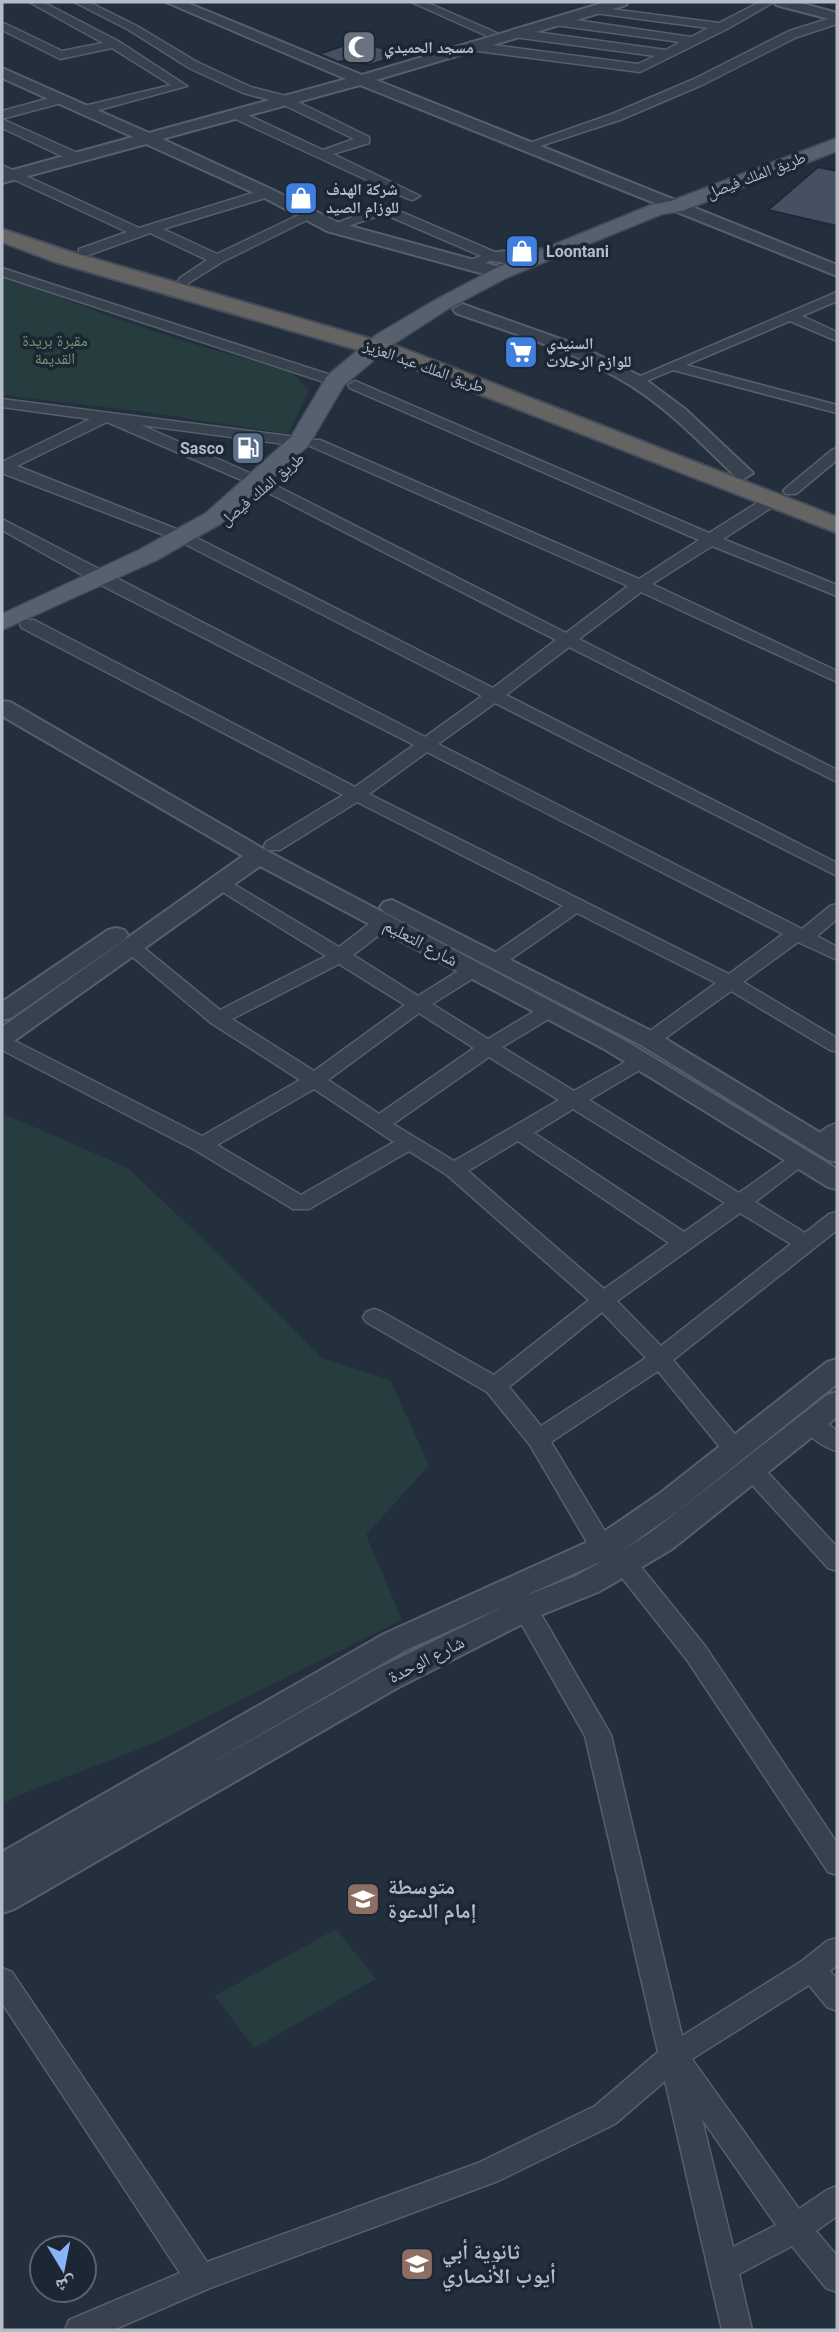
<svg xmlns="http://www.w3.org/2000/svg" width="839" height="2332" viewBox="0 0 839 2332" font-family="Roboto,'Noto Naskh Arabic',sans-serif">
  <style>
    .green { fill: #263c3f }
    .building { fill: #455162; stroke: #1f2835; stroke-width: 2 }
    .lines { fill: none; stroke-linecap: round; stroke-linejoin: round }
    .minor-casing { stroke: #565f6c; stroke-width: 3 }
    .tertiary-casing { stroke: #565f6c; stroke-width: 4 }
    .primary-casing { stroke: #414a57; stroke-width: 3 }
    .trunk-casing { stroke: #434c59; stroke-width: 4 }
    .minor { fill: #38414e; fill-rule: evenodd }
    .tertiary { fill: #38414e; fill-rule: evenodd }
    .primary { fill: #56606e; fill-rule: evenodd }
    .trunk { fill: #656462; fill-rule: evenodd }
    .labels { text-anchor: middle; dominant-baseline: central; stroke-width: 7; stroke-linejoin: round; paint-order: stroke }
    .far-poi-label { font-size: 16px; font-weight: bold; fill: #b4bcc9; stroke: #1d2633; text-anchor: start }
    .far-street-label { font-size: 16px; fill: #b4bcc9; stroke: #1d2633 }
    .far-park-label { font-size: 16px; fill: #6b9a76; stroke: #1d2633 }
    .street-label { font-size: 18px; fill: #b4bcc9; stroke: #1d2633 }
    .near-poi-label { font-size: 21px; font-weight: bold; fill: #b4bcc9; stroke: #1d2633; text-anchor: start }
  </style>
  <rect width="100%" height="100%" fill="#242f3e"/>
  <g class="green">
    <path d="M2 275 114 318 203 347 290 371 309 390 288 434 146 412 2 395Z"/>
    <path d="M2 1113 128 1168 231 1266 322 1358 390 1380 429 1465 366 1535 402 1620 157 1742 22 1794 2 1805Z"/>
    <path d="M336 1929 376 1979 254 2048 215 1996Z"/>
  </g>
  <g class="building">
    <path d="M360 40 399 55 370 65 347 60 338 62 319 54Z"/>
    <path d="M818 167 837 171V226L768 210Z"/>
  </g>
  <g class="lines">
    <g class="minor-casing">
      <g id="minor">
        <path d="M29 2H43L118 41 187 86 84 114 80 113V107L171 85 112 48 60 59 2 30V23L6 24 62 51 103 43Z"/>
        <path d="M74 2H89L137 26 197 62 251 87 286 96 369 137V143L333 154 420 196 413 200 408 199 231 117V111H239L323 150 354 139 278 102 243 93 189 68 129 30Z"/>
        <path d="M411 2H426L497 33 487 36Z"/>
        <path d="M760 2H774L727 29 640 72 470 50 464 46 470 42 638 64 655 56 514 37 508 33 514 29 666 50 680 42 555 25 549 21 555 17 691 37 708 28 595 13 589 10 595 7 719 23Z"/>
        <path d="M837 16V24L797 37 702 85 620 120 531 149H523L521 146 612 114 694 79 789 31Z"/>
        <path d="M61 95 65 96V102L2 119V111Z"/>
        <path d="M2 119 82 155 83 158 82 161H72L2 128Z"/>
        <path d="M2 165 139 228 262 190H272V196L163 229 217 254 305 212H315L317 215 222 262 185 285 178 281 180 278 207 260 150 233 89 255H79V249L127 232 2 174Z"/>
        <path d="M385 205 497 253 499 256 476 268H466V262L481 256 384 214 333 231 326 227Z"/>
        <path d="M2 268 340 378 342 381 340 384H330L2 276Z"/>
        <path d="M837 292V301L802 316 837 332V341L790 321 686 365 837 405V413L673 370 636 385 629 381Z"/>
        <path d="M355 381 709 533 768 496H780L782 499 780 502 723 539 837 585V596L712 546 652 584 837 671V682L641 592 579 639 837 770V782L569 647 506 695 837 863V876L495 703 438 744 802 929 830 906 837 904V919L817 936 837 947V960L798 942 743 982 837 1038V1052L830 1050 731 991 657 1044H643L640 1040 643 1036 716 983 577 913 504 964H490L487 960 490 956 563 906 357 802 280 850H266L264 846 266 842 343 795 22 628 20 624 22 620H34L355 787 414 745 93 581 2 530V519L425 737 482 696 177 540 2 473V462L90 419 2 407V399L305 438 308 441 300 446 141 425 261 478 566 633 628 586 310 446 307 443 310 440H320L639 579 699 540 350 388 348 385ZM107 422 251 484 556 640 493 688 189 534 17 466ZM427 752 783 934 729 974 369 794Z"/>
        <path d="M837 448V460L796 494H786L783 491 786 488 832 450Z"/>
        <path d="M220 876 339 947 377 918H391L394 922 391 926 353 955 418 996 466 966H480L483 970 480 974 432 1004 488 1039 543 1006H557L560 1010 557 1014 502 1047 574 1091 634 1057H648L651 1061 648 1065 589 1100 739 1193 794 1154H808L811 1159 755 1202 805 1233 829 1214 837 1212V1230L673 1360 743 1444 747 1450 743 1456 735 1458 727 1456 658 1371 551 1442 615 1548 612 1554 603 1557 594 1554 530 1445 487 1392 366 1322 363 1317 366 1312 374 1309 382 1312 494 1375 589 1300 447 1175 409 1151 309 1209H293L195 1150 2 1050V1036L9 1038 202 1136 300 1080 211 1023 121 947 131 941 138 943 220 1010 326 956 213 886 211 882ZM339 964 405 1005 314 1071 232 1019ZM419 1013 474 1048 379 1114 328 1080ZM489 1057 559 1100 454 1161 393 1124ZM314 1089 394 1142 301 1195 217 1145ZM573 1109 725 1203 684 1232 534 1133ZM518 1141 669 1243 604 1289 468 1171ZM740 1213 791 1244 661 1346 617 1301ZM602 1312 646 1358 541 1426 509 1387Z"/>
        <path d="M837 1123V1140L827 1149H813L810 1144C816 1135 826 1126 837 1123Z"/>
        <path d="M811 1415 819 1417 837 1431V1451C824 1448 806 1435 799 1423L803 1417Z"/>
        <path d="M752 1462 760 1464 837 1547V1571L828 1568 744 1476 740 1470 744 1464Z"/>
        <path d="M624 1554 633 1557 705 1646 837 1843V1875L828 1872 687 1660 615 1569 612 1563 615 1557Z"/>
        <path d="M525 1600 534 1602 611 1735 682 2036 802 1961 827 1941 837 1938V1965L830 1971 837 1979V2011L827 2007 809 1985 692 2059 799 2209 827 2190 837 2186V2216L816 2231 837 2256V2292L826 2288 792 2246 739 2274 752 2330H722L665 2081 615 2124 498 2181 210 2288 113 2330H65L69 2320 180 2273 2 2003V1968L12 1972 207 2262 478 2163 595 2106 658 2052 585 1736 513 1609 516 1602ZM702 2119 776 2225 733 2247Z"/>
      </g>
    </g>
    <g class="tertiary-casing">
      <g id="tertiary">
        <path d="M166 2H185L362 75 606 2H628L626 5 376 80 837 265V276L360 85 162 139 273 190 339 223 507 269 510 273 507 277H495L327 231 261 196 146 144 2 183V173L133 137 2 78V68L149 133 346 79Z"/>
        <path d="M774 2H797L837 13V21L776 5Z"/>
        <path d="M551 249 557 250 559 254 557 258 505 263 486 260 483 256C490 250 538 250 551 249Z"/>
        <path d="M462 304 580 346 642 377 685 409 753 473 743 479 736 477C703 445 670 410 630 385 577 352 515 334 456 313L453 309Z"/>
        <path d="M2 701 10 702 267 851 624 1040 837 1169V1189L828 1187 606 1050 260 866 11 1043 2 1046V1027L243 856 2 716Z"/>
        <path d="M392 900 659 1035 837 1143V1162L828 1160 641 1045 384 912 380 907 384 902Z"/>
        <path d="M116 928 124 930 128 935 124 940 11 1018 2 1020V1002L108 930Z"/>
        <path d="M837 1359V1384L679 1510 623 1550 650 1533 827 1395 837 1392V1417L672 1549 635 1571 598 1592 536 1617 397 1688 14 1909 2 1913V1883L5 1881 2 1882V1852L384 1634 592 1540 659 1494 827 1362ZM604 1560 576 1576 520 1598ZM507 1605 375 1670 190 1775 406 1650Z"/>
      </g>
    </g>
    <g class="primary-casing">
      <path id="primary" d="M837 138V151L682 211 662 214 508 277 451 307 392 345 344 385 308 446 222 523 157 560 2 630V614L139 550 206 513 291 437 327 376 376 335 437 299 494 269 651 205 671 201Z"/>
    </g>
    <g class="trunk-casing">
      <path id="trunk" d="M2 229 71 252 402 348 837 517V533L386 358 55 262 2 242Z"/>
    </g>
    <use href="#minor" class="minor"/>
    <use href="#tertiary" class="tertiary"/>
    <use href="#primary" class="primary"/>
    <use href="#trunk" class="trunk"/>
  </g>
  <defs>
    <g id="mosque-square" transform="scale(1.75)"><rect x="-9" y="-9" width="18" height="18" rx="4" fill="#6b7280" stroke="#1d2633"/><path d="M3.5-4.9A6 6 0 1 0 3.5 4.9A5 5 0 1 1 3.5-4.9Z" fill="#fff"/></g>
    <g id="shop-square" transform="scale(1.75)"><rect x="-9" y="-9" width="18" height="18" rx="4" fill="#3f7fe0" stroke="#1d2633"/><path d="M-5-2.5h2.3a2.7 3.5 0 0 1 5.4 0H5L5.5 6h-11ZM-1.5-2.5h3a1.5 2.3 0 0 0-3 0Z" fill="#fff"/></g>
    <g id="supermarket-square" transform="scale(1.75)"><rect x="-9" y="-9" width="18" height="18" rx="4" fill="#3f7fe0" stroke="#1d2633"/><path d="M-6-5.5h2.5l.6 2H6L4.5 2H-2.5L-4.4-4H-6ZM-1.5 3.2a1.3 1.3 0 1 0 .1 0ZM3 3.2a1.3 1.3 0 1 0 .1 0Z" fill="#fff"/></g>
    <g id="fuel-square" transform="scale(1.75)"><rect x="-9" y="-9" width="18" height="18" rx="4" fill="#5c6f8a" stroke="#1d2633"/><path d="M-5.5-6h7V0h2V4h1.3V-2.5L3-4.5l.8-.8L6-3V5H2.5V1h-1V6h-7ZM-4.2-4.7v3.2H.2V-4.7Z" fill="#fff"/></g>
    <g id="school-square" transform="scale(1.75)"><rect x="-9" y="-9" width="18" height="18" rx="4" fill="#8d6e63" stroke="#1d2633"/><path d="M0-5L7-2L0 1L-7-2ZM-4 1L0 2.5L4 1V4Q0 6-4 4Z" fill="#fff"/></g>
  </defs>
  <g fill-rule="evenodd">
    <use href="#mosque-square" x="359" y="47"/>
    <use href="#shop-square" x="301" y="198"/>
    <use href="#shop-square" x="522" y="251"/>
    <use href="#supermarket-square" x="521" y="352"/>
    <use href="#fuel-square" x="248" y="448"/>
    <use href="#school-square" x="363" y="1899"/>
    <use href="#school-square" x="417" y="2264"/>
  </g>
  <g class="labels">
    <g class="far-poi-label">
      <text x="384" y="47">مسجد الحميدي</text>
      <text x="326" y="189">شركة الهدف<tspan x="326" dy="18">للوزام الصيد</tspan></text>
      <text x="546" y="251">Loontani</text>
      <text x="546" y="343">السنيدي<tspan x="546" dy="18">للوازم الرحلات</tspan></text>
      <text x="224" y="448" text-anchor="end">Sasco</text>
    </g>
    <g class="far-street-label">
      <text transform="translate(756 175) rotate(-21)">طريق الملك فيصل</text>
      <text transform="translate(424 366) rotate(20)">طريق الملك عبد العزيز</text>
      <text transform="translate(262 489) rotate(-40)">طريق الملك فيصل</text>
    </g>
    <g class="far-park-label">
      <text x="55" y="340">مقبرة بريدة<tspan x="55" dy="18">القديمة</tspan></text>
    </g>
    <g class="street-label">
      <text transform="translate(421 942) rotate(28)">شارع التعليم</text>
      <text transform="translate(426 1659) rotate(-27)">شارع الوحدة</text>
    </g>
    <g class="near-poi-label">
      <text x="388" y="1887">متوسطة<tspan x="388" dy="24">إمام الدعوة</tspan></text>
      <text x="442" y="2252">ثانوية أبي<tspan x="442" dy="24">أيوب الأنصاري</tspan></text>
    </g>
  </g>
  <rect width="839" height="2332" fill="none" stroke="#b4bcc9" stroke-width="7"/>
  <g transform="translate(63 2269) rotate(170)"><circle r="33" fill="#1d2633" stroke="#59626f" stroke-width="2"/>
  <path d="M0-5L12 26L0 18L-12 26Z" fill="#8ab4f8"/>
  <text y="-10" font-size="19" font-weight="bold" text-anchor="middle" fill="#b4bcc9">ش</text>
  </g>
</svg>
